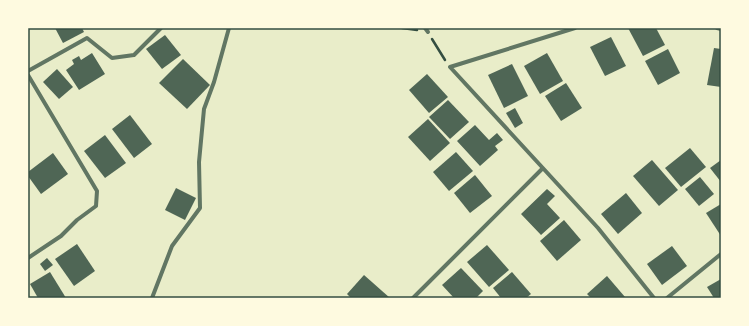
<svg xmlns="http://www.w3.org/2000/svg" width="749" height="326" viewBox="0 0 749 326" font-family="'PT Sans',sans-serif">
  <style>
    .building { fill: #4f6655 }
    .lines { fill: none; stroke-linecap: round; stroke-linejoin: round }
    .path { stroke: #344e41; stroke-width: 2.5 }
    .minor { stroke: #617663; stroke-width: 4 }
    .neatline { fill: none; stroke: #344e41; stroke-width: 1.5 }
  </style>
  <rect width="100%" height="100%" fill="#e9edc9"/>
  <g class="building">
    <path d="M55 28H82L84 32 63 43Z"/>
    <path d="M628 28H656L665 45 643 56Z"/>
    <path d="M165 35 181 55 162 69 146 49Z"/>
    <path d="M611 37 626 66 605 76 590 47Z"/>
    <path d="M714 48 721 49V87L707 85Z"/>
    <path d="M668 49 680 73 658 85 645 61Z"/>
    <path d="M92 53 105 74 79 90 66 70 74 64 72 60 79 56 81 60Z"/>
    <path d="M547 53 563 81 540 94 524 66Z"/>
    <path d="M183 59 210 85 187 109 159 83Z"/>
    <path d="M512 64 528 96 504 108 488 75Z"/>
    <path d="M57 69 73 87 59 99 43 82Z"/>
    <path d="M427 74 448 97 429 113 409 90Z"/>
    <path d="M566 83 582 108 561 121 545 96Z"/>
    <path d="M448 100 469 122 450 139 429 117Z"/>
    <path d="M515 108 523 123 515 128 506 113Z"/>
    <path d="M130 115 152 144 134 158 112 129Z"/>
    <path d="M428 119 450 143 430 161 408 137Z"/>
    <path d="M475 125 489 140 497 133 503 140 495 146 498 150 480 166 457 141Z"/>
    <path d="M105 135 126 163 105 178 84 151Z"/>
    <path d="M690 148 706 167 681 187 665 168Z"/>
    <path d="M456 152 473 171 449 191 433 172Z"/>
    <path d="M53 153 68 174 41 194 28 176V172Z"/>
    <path d="M652 160 678 190 659 206 633 176Z"/>
    <path d="M721 160V182L710 168Z"/>
    <path d="M475 175 492 196 470 213 454 193Z"/>
    <path d="M700 177 714 194 699 206 685 189Z"/>
    <path d="M176 188 196 198 185 220 165 210Z"/>
    <path d="M547 189 555 196 547 204 560 218 541 235 521 214Z"/>
    <path d="M626 193 642 213 618 234 601 214Z"/>
    <path d="M721 204V236L706 213Z"/>
    <path d="M564 220 581 240 557 261 540 241Z"/>
    <path d="M77 244 95 271 74 286 55 259Z"/>
    <path d="M487 245 509 270 489 287 467 262Z"/>
    <path d="M672 246 687 266 662 285 647 264Z"/>
    <path d="M47 258 53 265 45 271 40 264Z"/>
    <path d="M461 268 483 291 476 298H454L442 285Z"/>
    <path d="M50 272 66 298H38L30 284Z"/>
    <path d="M512 272 531 294 526 298H501L493 288Z"/>
    <path d="M364 275 390 298H351L347 294Z"/>
    <path d="M607 276 625 297 624 298H591L587 294Z"/>
    <path d="M721 279V298H714L707 287Z"/>
  </g>
  <g class="lines">
    <g class="path">
      <path d="M402 28 417 30"/>
      <path d="M432 39 445 60"/>
    </g>
    <g class="minor">
      <path d="M425 28 428 32"/>
      <path d="M575 28 450 67 598 228 654 298"/>
      <path d="M717 28 721 29"/>
      <path d="M28 71 87 38 112 58 134 55 161 28"/>
      <path d="M28 75 97 191 96 206 77 220 61 236 28 258"/>
      <path d="M152 298 172 246 200 208 199 162 204 109 214 82 229 28"/>
      <path d="M413 298 542 169"/>
      <path d="M667 298 721 254"/>
    </g>
  </g>
  <rect width="749" height="326" fill="none" stroke="#fefae0" stroke-width="58"/>
  <rect x="29" y="29" width="691" height="268" class="neatline"/>
</svg>
